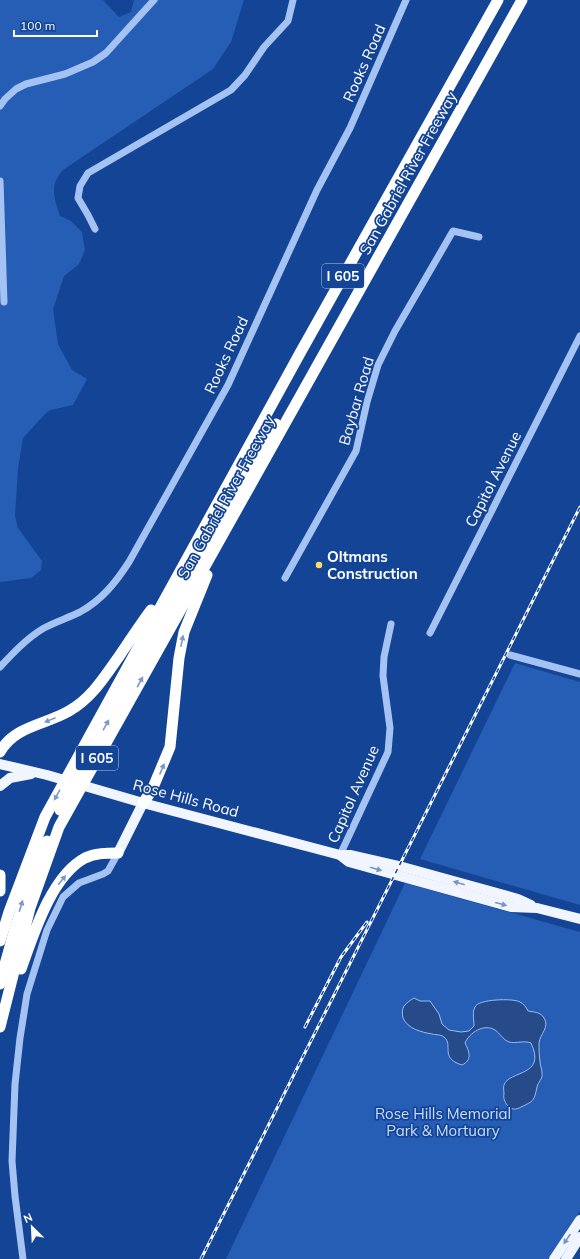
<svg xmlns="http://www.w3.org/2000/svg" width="580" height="1259" viewBox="0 0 580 1259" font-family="Mulish,sans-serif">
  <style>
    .green { fill: #265db5 }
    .water { fill: #264b88; stroke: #96bdf6 }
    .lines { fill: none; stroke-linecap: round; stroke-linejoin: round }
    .minor { stroke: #a4c3f3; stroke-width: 7 }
    .major { stroke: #f0f5ff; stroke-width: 10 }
    .highway { stroke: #fff; stroke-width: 11 }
    .rail-casing { stroke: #fff; stroke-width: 3 }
    .rail { stroke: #134496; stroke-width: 1.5; stroke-dasharray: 4.5; stroke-linecap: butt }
    .oneway { fill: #7d98c5 }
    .oneway2 { fill: #7694c5 }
    .poi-dot { fill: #ffdc66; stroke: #134496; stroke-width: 1.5 }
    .labels { text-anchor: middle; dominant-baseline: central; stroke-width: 3.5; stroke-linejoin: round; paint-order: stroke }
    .shield { fill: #134496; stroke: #b8c7e0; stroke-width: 1 }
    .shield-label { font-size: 14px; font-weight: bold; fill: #fff }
    .street-label { font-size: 15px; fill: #fff; stroke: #134496 }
    .poi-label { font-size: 15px; font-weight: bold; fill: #fff; stroke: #134496; text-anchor: start }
    .park-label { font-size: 15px; fill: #ccdffd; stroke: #134496 }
  </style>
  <rect width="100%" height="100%" fill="#134496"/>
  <g class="green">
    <path d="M0 0H103L119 17 131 12 134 0H244L231 42 213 69 63 170C49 186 54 197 60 216L71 221 82 232 85 250 79 264 64 276 53 309 58 344 72 370 87 379 73 405 51 410 46 413 23 438 18 469 15 516 18 528 42 561 41 570 31 578 0 582Z"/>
    <path d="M515 663 580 682V905L420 859Z"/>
    <path d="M405 883 580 932V1211L548 1259H226Z"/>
  </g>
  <path class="water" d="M414 998 420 1001H430L439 1014 442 1024 449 1030 461 1032 469 1031 474 1026C474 1020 472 1012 475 1007 478 999 513 998 520 1002 524 1004 526 1007 528 1011 533 1012 541 1012 544 1018 550 1027 540 1034 539 1043 539 1049 539 1056 540 1061 540 1065 542 1069 542 1073 543 1079 538 1082 537 1087 534 1101 534 1101 521 1107 516 1110 511 1110 507 1105 505 1102 503 1098 504 1094 504 1091 503 1087 504 1085 509 1070 547 1077 531 1043 524 1040 516 1044 509 1042 503 1040 500 1033 495 1030 484 1023 469 1033 465 1043 470 1053 472 1060 462 1065 439 1058 454 1045 444 1037 440 1034 435 1035 432 1034 421 1032 408 1029 403 1018 402 1014 402 1009 404 1006 407 1003 410 1000 414 998Z"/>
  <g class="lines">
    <g class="minor">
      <path d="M0 106 5 99 16 89 26 84 65 74 93 62 106 53 154 0"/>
      <path d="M0 181 4 302"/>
      <path d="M95 229 88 215 78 198 80 186 88 173 231 90 245 75 264 47 288 21 293 0"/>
      <path d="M285 578 356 451 367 402 378 365 395 331 453 231 479 237"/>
      <path d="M430 633 580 336"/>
      <path d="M510 655 580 674"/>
      <path d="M0 667C13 653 27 638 44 628 55 622 68 618 80 612 102 600 116 582 129 562L228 385 317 190 350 128 406 0"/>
      <path d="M340 855 388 752 390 728 383 676 384 657 391 624"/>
      <path d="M23 1259 15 1196 12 1161 15 1084 20 1038 27 994 47 930 63 897 79 883 103 874 108 871 118 853"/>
    </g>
    <g class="major">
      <path d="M0 764 47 775 143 803 306 846 340 855 349 862 511 907 537 908 580 919"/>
      <path d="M0 786 10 778 31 774"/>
      <path d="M118 853 143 803"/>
      <path d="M340 855H351L399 866 518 899 531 905"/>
      <path d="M554 1259 580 1220"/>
      <path d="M566 1259 580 1237"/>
    </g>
    <g class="highway">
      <path d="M0 752C14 726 45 725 69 711 92 698 105 676 120 655 130 640 140 625 151 610"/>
      <path d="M143 803 152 790 170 747 179 658 184 632 207 575"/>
      <path d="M60 810C85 760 113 713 140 664 185 584 230 503 276 424"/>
      <path d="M0 875V891"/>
      <path d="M0 941 9 912 45 817 299 355 498 0"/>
      <path d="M21 969C33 936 51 876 85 858 95 853 107 853 118 853"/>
      <path d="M0 984C12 935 27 887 47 841"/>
      <path d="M0 1027 30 908 59 827 522 0"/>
    </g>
    <g class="rail-casing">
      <g id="rail">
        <path d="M305 1027 341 957 367 922"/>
        <path d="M201 1259 580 507"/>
      </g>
    </g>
    <use href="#rail" class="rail"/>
  </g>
  <defs><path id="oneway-solid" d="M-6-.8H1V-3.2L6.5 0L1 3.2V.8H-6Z"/></defs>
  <g class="oneway">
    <use href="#oneway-solid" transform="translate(182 641) rotate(-79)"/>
    <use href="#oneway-solid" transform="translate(140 682) rotate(-61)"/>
    <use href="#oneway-solid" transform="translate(50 720) rotate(158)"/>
    <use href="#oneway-solid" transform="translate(106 725) rotate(-61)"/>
    <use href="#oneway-solid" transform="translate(162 769) rotate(-67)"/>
    <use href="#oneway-solid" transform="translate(57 795) rotate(119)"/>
    <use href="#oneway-solid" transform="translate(62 880) rotate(-51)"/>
    <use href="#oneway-solid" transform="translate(21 906) rotate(-73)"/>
  </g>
  <g class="oneway2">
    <use href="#oneway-solid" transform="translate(376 869) rotate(16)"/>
    <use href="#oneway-solid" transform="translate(459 883) rotate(-164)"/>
    <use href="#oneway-solid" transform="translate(501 904) rotate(15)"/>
    <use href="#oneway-solid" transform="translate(567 1239) rotate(124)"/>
  </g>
  <circle class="poi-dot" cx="319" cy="565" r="4"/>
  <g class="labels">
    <g class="shield">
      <rect x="322" y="264" width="42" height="24" rx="3"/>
      <rect x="76" y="746" width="42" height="24" rx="3"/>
    </g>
    <g class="shield-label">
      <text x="343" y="276">I 605</text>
      <text x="97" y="758">I 605</text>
    </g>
    <g class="street-label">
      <text transform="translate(364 63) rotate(-66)">Rooks Road</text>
      <text transform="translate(408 173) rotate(-61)">San Gabriel River Freeway</text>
      <text transform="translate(226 355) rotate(-65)">Rooks Road</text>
      <text transform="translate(356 401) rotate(-74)">Baybar Road</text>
      <text transform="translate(493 479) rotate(-63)">Capitol Avenue</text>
      <text transform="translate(226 497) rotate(-61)">San Gabriel River Freeway</text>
      <text transform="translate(353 794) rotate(-66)">Capitol Avenue</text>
      <text transform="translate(186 798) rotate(15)">Rose Hills Road</text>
    </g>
    <g class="poi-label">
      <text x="327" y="556">Oltmans<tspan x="327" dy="17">Construction</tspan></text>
    </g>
    <g class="park-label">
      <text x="443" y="1113">Rose Hills Memorial<tspan x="443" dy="17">Park &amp; Mortuary</tspan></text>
    </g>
  </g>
  <g transform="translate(32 1227) rotate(336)" stroke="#134496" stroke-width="3" paint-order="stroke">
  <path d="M0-3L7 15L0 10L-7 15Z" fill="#ffffff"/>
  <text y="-6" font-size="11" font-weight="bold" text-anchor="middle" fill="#ffffff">N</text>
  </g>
  <path d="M14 30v6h83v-6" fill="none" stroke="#ffffff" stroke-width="2"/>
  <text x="20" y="30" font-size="12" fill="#ffffff" stroke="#134496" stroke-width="3" paint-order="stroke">100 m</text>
</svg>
